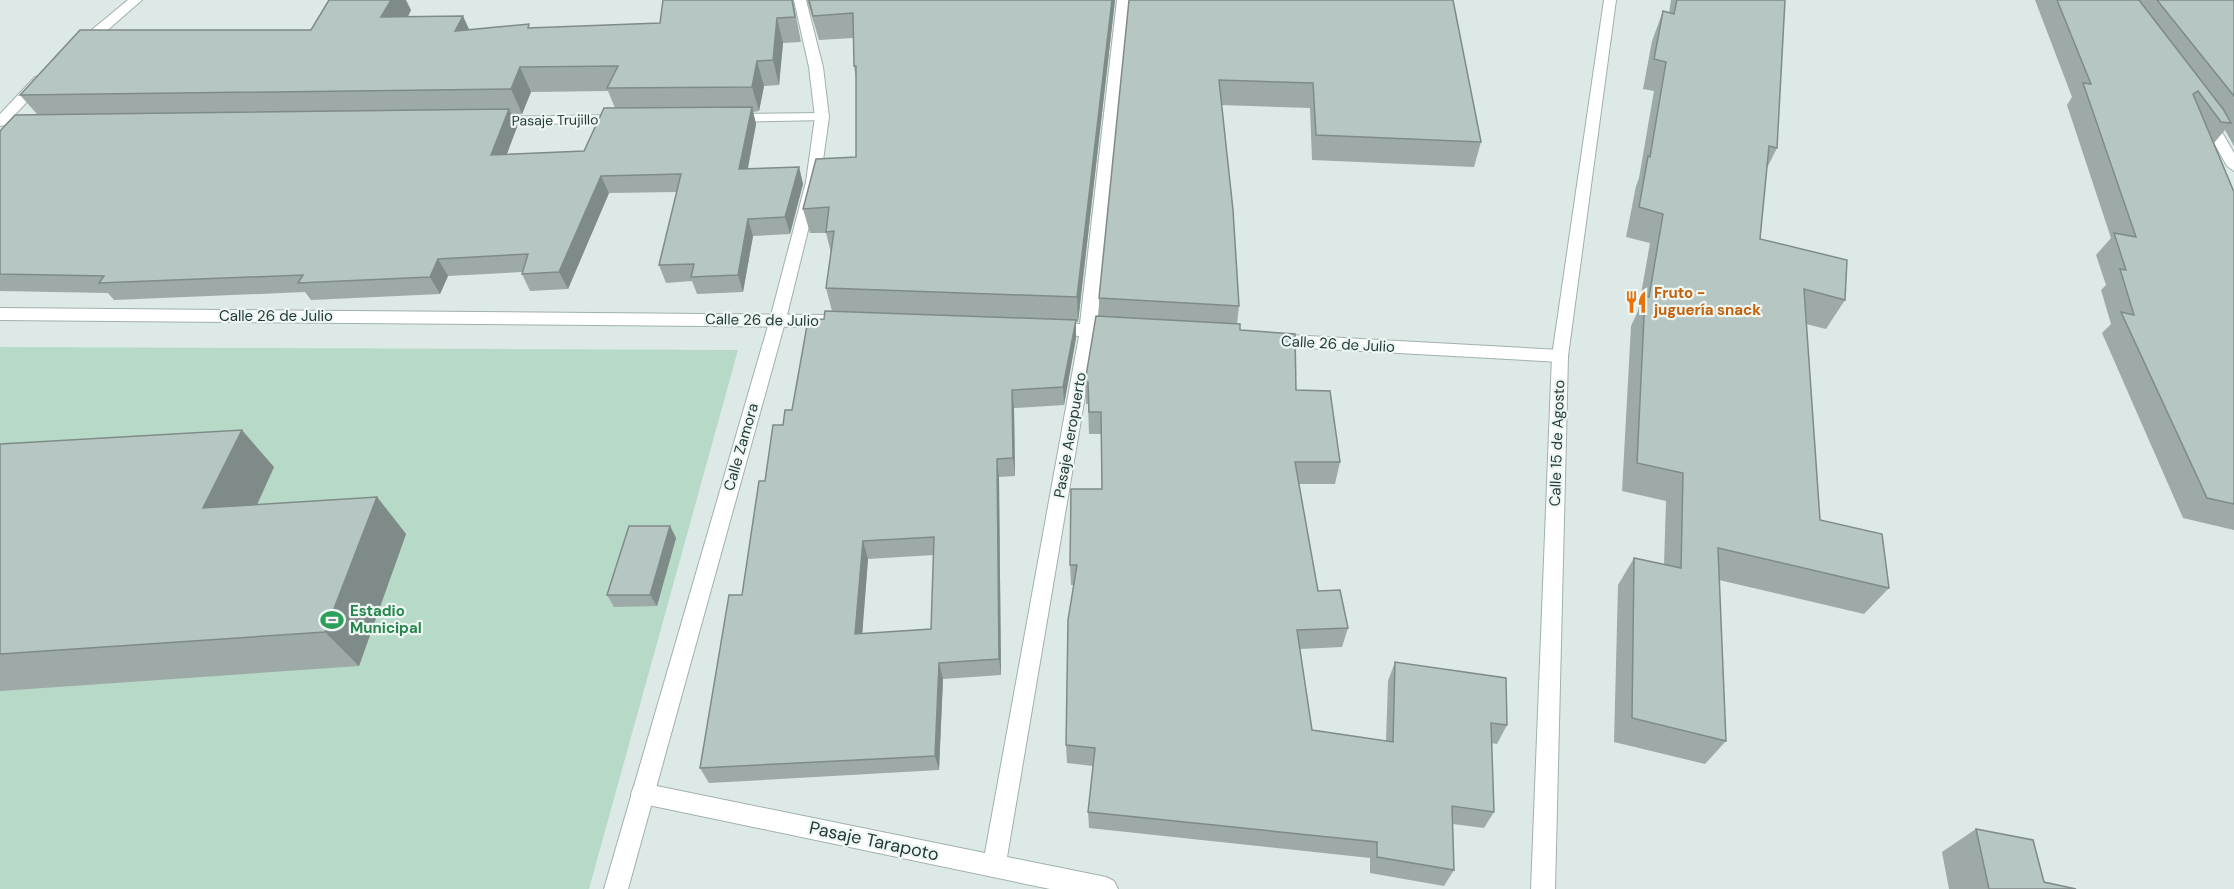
<svg xmlns="http://www.w3.org/2000/svg" width="2234" height="889" viewBox="0 0 2234 889" font-family="'DM Sans',sans-serif">
  <style>
    .green { fill: #b6dac7 }
    .lines { fill: none; stroke-linecap: round; stroke-linejoin: round }
    .minor-casing { stroke: #a0b0ae; stroke-width: 2 }
    .tertiary-casing { stroke: #a0b0ae; stroke-width: 2 }
    .minor { fill: #fff; fill-rule: evenodd }
    .tertiary { fill: #fff; fill-rule: evenodd }
    .wall { fill: #9daaa7; fill-rule: evenodd }
    .shaded-wall { fill: #7f8b88 }
    .building { fill: #b6c6c2; stroke: #7f8b88; stroke-width: 1.5; fill-rule: evenodd }
    .labels { text-anchor: middle; dominant-baseline: central; stroke-width: 4.5; stroke-linejoin: round; paint-order: stroke }
    .far-street-label { font-size: 14px; fill: #1f3836; stroke: #edf6f3 }
    .food-label { font-size: 15px; font-weight: bold; fill: #c56008; stroke: #edf6f3; text-anchor: start }
    .street-label { font-size: 15px; fill: #1f3836; stroke: #edf6f3 }
    .leisure-label { font-size: 15px; font-weight: bold; fill: #27864d; stroke: #edf6f3; text-anchor: start }
    .near-street-label { font-size: 18px; fill: #1f3836; stroke: #edf6f3 }
  </style>
  <rect width="100%" height="100%" fill="#dde9e6"/>
  <path class="green" d="M0 347 738 350 589 889H0Z"/>
  <g class="lines">
    <g class="minor-casing">
      <g id="minor">
        <path d="M128 0H142L87 48H77L75 45 77 42Z"/>
        <path d="M1117 0H1129L1097 325 1124 328 1126 332 1124 336 1095 337 1007 857 1106 877 1114 881 1118 889H1050L634 802 631 794 634 786 642 783 985 853 1079 336 1047 333 1045 329 1047 325 1080 324Z"/>
        <path d="M40 76 45 77 47 80 45 83 5 125 0 126V114L35 77Z"/>
        <path d="M822 113 827 114 829 117 827 120 731 122 724 118 731 114Z"/>
        <path d="M2207 114 2212 115 2234 153V171L2227 166 2200 118Z"/>
        <path d="M622 115 629 119 627 122 491 125 484 121 491 117Z"/>
        <path d="M0 308 830 315 836 317 838 321 836 325 830 327 0 320Z"/>
        <path d="M1271 334 1560 350 1566 352 1568 356 1566 360 1560 362 1271 346 1265 344 1263 340 1265 336Z"/>
      </g>
    </g>
    <g class="tertiary-casing">
      <g id="tertiary">
        <path d="M794 0H806L823 67 829 117 820 182 786 319 628 889H604L770 319 806 182 815 117 809 67Z"/>
        <path d="M1604 0H1616L1568 356 1555 889H1531L1552 356Z"/>
      </g>
    </g>
    <use href="#minor" class="minor"/>
    <use href="#tertiary" class="tertiary"/>
  </g>
  <g class="wall">
    <path d="M793 0 801 42 783 43 779 85 764 86 759 111 753 112 756 124 748 169 799 167 803 184 790 234 753 236 743 292 697 294 692 281 666 283 659 265 677 192 609 193 568 289 530 291 522 274V272L448 276 440 294 311 300 305 292 114 300 108 293 0 291V131L37 114 20 95 311 30 411 10 408 17 469 30 531 28 660 23ZM608 91 615 108 584 151 507 154 517 127 512 114H522L531 92Z"/>
    <path d="M807 0H1115L1078 322H1076V338L1064 405 1014 408 1015 476 999 477 1001 675 943 679 939 770 709 783 700 768 742 595 765 481 783 425 792 410 824 319 832 311 826 288 831 253 826 233H810L803 209 856 157V78L854 66 853 38 819 40ZM934 555 931 629 862 634 868 559Z"/>
    <path d="M1129 0 1481 142 1474 167 1312 160 1310 108 1221 105 1239 306 1237 324 1240 330 1296 390 1340 462 1335 484H1299L1318 591 1348 628 1342 647 1300 649 1312 730 1386 741 1388 681 1395 662 1507 725 1497 744 1491 743 1494 812 1484 828 1453 824 1454 870 1444 886 1370 873V858L1089 828 1088 812 1093 766 1067 763 1066 745 1074 585H1071L1070 565 1102 489 1101 434H1089L1088 404H1086L1085 382 1099 316V298Z"/>
    <path d="M1671 0H1785L1777 148 1767 168 1760 239 1845 300 1826 329 1806 324 1820 520 1889 588 1864 614 1719 580 1726 741 1705 764 1614 742 1618 585 1634 558 1664 565 1666 501 1622 491 1631 326 1638 311 1650 243 1626 237 1636 186 1639 178 1654 91 1643 89 1652 41 1663 11 1669 13Z"/>
    <path d="M2035 0H2234V146L2225 130 2214 143 2234 192V530L2183 518 2102 333 2111 324 2101 290 2106 285 2096 255 2111 238 2067 105 2072 97Z"/>
    <path d="M0 444 274 467 257 505 377 497 406 534 359 666 0 691Z"/>
    <path d="M670 526 676 538 657 606 614 607 607 595Z"/>
    <path d="M1976 829 2044 882 2076 889H1949L1942 852Z"/>
  </g>
  <g class="shaded-wall">
    <path d="M391 0H406L411 10 394 42 381 17Z"/>
    <path d="M1112 0H1115L1078 322 1077 297Z"/>
    <path d="M463 16 474 40 455 31Z"/>
    <path d="M777 18 783 43 779 85 773 60Z"/>
    <path d="M757 61 764 86 759 111 752 87Z"/>
    <path d="M520 67 531 92 522 114 511 89Z"/>
    <path d="M752 107 756 124 744 187 739 169Z"/>
    <path d="M509 109 517 127 500 172 491 155Z"/>
    <path d="M799 167 803 184 790 234 785 217Z"/>
    <path d="M601 176 609 193 568 289 559 272Z"/>
    <path d="M748 219 753 236 743 292 738 275Z"/>
    <path d="M438 259 448 276 440 294 430 277Z"/>
    <path d="M1076 320V338L1064 405 1063 387Z"/>
    <path d="M1012 390 1014 408 1015 476 1013 458Z"/>
    <path d="M242 430 274 467 239 544 203 508Z"/>
    <path d="M997 459 999 477 1001 675 999 659Z"/>
    <path d="M377 497 406 534 359 666 325 632Z"/>
    <path d="M670 526 676 538 657 606 650 595Z"/>
    <path d="M863 541 868 559 861 650 855 634Z"/>
    <path d="M939 663 943 679 939 770 935 756Z"/>
  </g>
  <g class="building">
    <path d="M329 0H391L381 17 463 16 455 31 529 24 528 28 660 23 663 0H792L795 17 777 18 773 60 757 61 752 87 607 88 618 66 520 67 511 89 20 95 80 30H311Z"/>
    <path d="M809 0H1112L1077 297 826 288 834 231 826 232 829 207 803 209 816 159 856 157V66H854L853 13 813 16Z"/>
    <path d="M1129 0H1453L1481 142 1316 135 1313 83 1219 80 1233 210 1239 306 1099 298Z"/>
    <path d="M1677 0H1785L1777 148 1769 146 1760 239 1847 260 1845 300 1804 289 1820 520 1882 534 1889 588 1718 548 1726 741 1632 718 1634 558 1681 568 1683 473 1637 463 1645 296 1649 297 1663 214 1639 207 1648 156 1650 157 1666 62 1654 59 1663 11 1674 14Z"/>
    <path d="M2057 0H2139L2223 109 2231 123 2221 122 2198 91 2193 94 2234 192V504L2207 498 2121 312 2134 315 2120 269 2126 270 2114 233 2136 237 2083 83 2091 84Z"/>
    <path d="M2157 0H2234V96Z"/>
    <path d="M752 107 739 169 799 167 785 217 748 219 738 275 691 277 694 264 659 265 681 174 601 176 559 272 522 274 528 254 438 259 430 277 298 283 303 275 99 283 104 276 0 274V131L15 115 509 109 491 155 584 151 604 108Z"/>
    <path d="M825 311 1076 320 1063 387 1012 390 1013 458 997 459 999 659 939 663 935 756 700 768 729 595H742L759 481H765L773 425H783L785 410H792L808 320 824 319ZM934 537 931 629 855 634 863 541Z"/>
    <path d="M1096 316 1240 324V330L1295 334 1296 390 1330 391 1340 462H1295L1318 591 1340 590 1348 628 1297 630 1312 730 1393 742 1395 662 1506 678 1507 725 1491 723 1494 812 1452 806 1454 870 1377 857V842L1088 812 1095 748 1066 745 1068 620 1077 565H1070L1071 489H1102L1101 412H1089L1088 382H1085Z"/>
    <path d="M242 430 203 508 377 497 325 632 0 654V444Z"/>
    <path d="M629 526H670L650 595H607Z"/>
    <path d="M1976 829 2033 840 2044 882 2076 889H1989Z"/>
  </g>
  <defs>
    <g id="restaurant-bare" transform="scale(1.8)"><path d="M-5-6h1v4h1v-4h1v4h1v-4h1v5L-1.5 .5V6h-2V.5L-5-1ZM5-6V6H3V1.5H1.5Q1.5-4 5-6Z" fill="#e8710a" stroke="#edf6f3" stroke-width="2.5" paint-order="stroke"/></g>
    <g id="stadium-bare" transform="scale(1.8)"><path d="M0-5a6.5 5 0 1 0 0 10a6.5 5 0 1 0 0-10ZM-3.5-1.8h7v3.6h-7Z" fill="#2e9e5b" stroke="#edf6f3" stroke-width="2.5" paint-order="stroke"/></g>
  </defs>
  <g fill-rule="evenodd">
    <use href="#restaurant-bare" x="1636" y="302"/>
    <use href="#stadium-bare" x="332" y="620"/>
  </g>
  <g class="labels">
    <g class="far-street-label">
      <text transform="translate(555 120) rotate(-1)">Pasaje Trujillo</text>
    </g>
    <g class="food-label">
      <text x="1654" y="293">Fruto -<tspan x="1654" dy="17">juguería snack</tspan></text>
    </g>
    <g class="street-label">
      <text x="276" y="316">Calle 26 de Julio</text>
      <text transform="translate(762 320) rotate(1)">Calle 26 de Julio</text>
      <text transform="translate(1338 344) rotate(3)">Calle 26 de Julio</text>
      <text transform="translate(1070 435) rotate(-80)">Pasaje Aeropuerto</text>
      <text transform="translate(1557 443) rotate(-88)">Calle 15 de Agosto</text>
      <text transform="translate(741 447) rotate(-74)">Calle Zamora</text>
    </g>
    <g class="leisure-label">
      <text x="350" y="611">Estadio<tspan x="350" dy="17">Municipal</tspan></text>
    </g>
    <g class="near-street-label">
      <text transform="translate(874 841) rotate(12)">Pasaje Tarapoto</text>
    </g>
  </g>
</svg>
